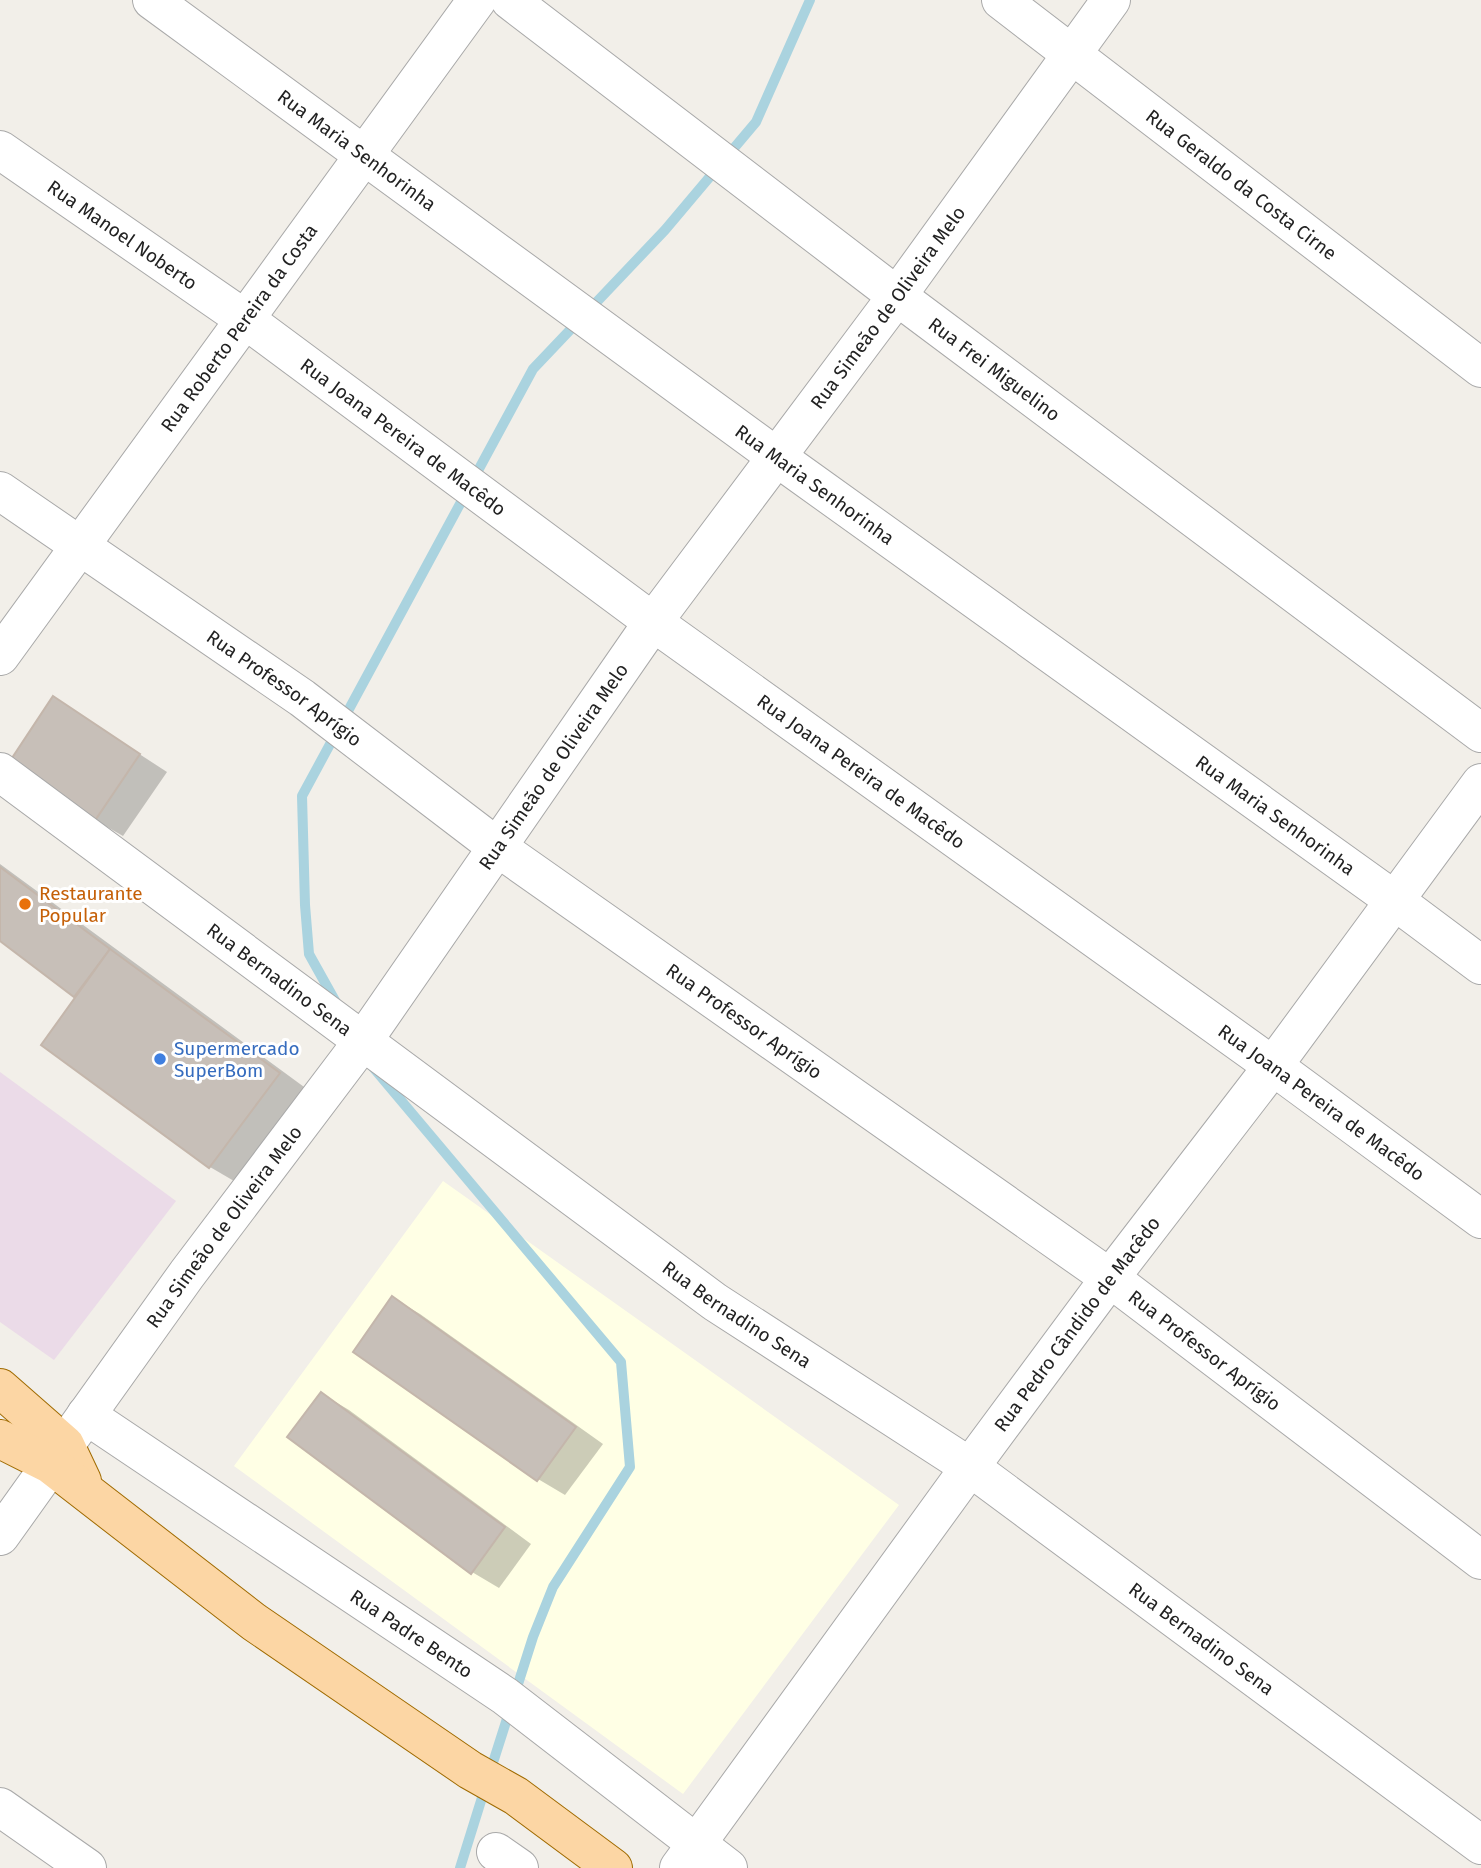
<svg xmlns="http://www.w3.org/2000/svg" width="1481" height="1868" viewBox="0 0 1481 1868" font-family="'Fira Sans',sans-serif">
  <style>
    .industrial { fill: #ebdbe8 }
    .education { fill: #ffffe5 }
    .shadow { fill: #0003 }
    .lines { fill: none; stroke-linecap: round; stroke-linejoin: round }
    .stream { stroke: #aad3df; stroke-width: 10 }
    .building { fill: #c7bfb8; stroke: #c4b6ab; stroke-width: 2 }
    .minor-casing { stroke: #a9a9a9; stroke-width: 40 }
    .major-casing { stroke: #a06b00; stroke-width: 40 }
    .minor { stroke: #fff; stroke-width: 38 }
    .major { stroke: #fcd6a4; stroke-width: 38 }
    .food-dot { fill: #e8710a; stroke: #fff; stroke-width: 2.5 }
    .shop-dot { fill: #3f7fe0; stroke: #fff; stroke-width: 2.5 }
    .labels { text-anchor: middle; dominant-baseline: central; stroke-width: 6; stroke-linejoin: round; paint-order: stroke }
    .street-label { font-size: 19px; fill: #222; stroke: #fff }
    .food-label { font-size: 19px; fill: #c56008; stroke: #fff; text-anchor: start }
    .shop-label { font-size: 19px; fill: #366cbe; stroke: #fff; text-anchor: start }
  </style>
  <rect width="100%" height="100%" fill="#f2efe9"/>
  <path class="industrial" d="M0 1072 176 1201 54 1360 0 1322Z"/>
  <path class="education" d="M443 1181 899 1505 683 1794 234 1466Z"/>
  <g class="shadow">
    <path d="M53 698 167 772 123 836 95 820Z"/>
    <path d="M0 864 315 1095 246 1188 210 1167 43 1044 78 997 0 939Z"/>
    <path d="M393 1298 420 1314 603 1444 565 1495 538 1479Z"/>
    <path d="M322 1394 349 1410 531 1544 499 1588 472 1572Z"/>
  </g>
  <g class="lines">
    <g class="stream">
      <path d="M338 1006 309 954 305 905 302 796 533 369 665 230 756 122 810 0"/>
      <path d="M372 1066 621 1362 630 1467 553 1587 533 1637 490 1772"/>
      <path d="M460 1868 485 1788"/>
    </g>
  </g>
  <g class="building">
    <path d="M53 696 140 754 94 822 8 764Z"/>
    <path d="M0 867 110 949 74 997 0 941Z"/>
    <path d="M110 949 280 1073 209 1168 41 1045Z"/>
    <path d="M392 1296 576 1427 537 1481 353 1352Z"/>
    <path d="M321 1392 505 1527 471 1574 287 1437Z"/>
  </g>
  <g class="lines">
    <g class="minor-casing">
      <g id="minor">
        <path id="s1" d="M152 0 778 458 1394 900 1481 965"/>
        <path id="s2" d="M510 0 897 296 1481 733"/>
        <path id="s3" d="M1001 0 1481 368"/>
        <path id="s4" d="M0 150 246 320 653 622 1273 1066 1481 1219"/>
        <path id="s5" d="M0 491 302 698 497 847 1110 1278 1481 1560"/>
        <path id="s6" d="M0 656 477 0"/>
        <path id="s7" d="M0 772 715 1302 970 1467 1481 1845"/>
        <path id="s8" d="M86 1415 505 1696 728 1868"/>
        <path id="s9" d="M0 1536 187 1274 363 1041 653 622 897 296 1111 0"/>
        <path d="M0 1807 87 1868"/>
        <path d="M496 1852 519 1868"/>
        <path id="s10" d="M679 1868 970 1467 1110 1278 1273 1066 1481 783"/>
      </g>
    </g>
    <g class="major-casing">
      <g id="major">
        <path d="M0 1388 65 1445 82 1481"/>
        <path d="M0 1439 50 1464 254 1622 470 1770 516 1796 613 1868"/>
      </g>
    </g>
    <use href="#minor" class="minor"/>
    <use href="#major" class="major"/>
  </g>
  <circle class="food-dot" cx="25" cy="904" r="7"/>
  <circle class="shop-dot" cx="160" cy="1059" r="7"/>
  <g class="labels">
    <g class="street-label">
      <text stroke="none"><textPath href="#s1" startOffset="254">Rua Maria Senhorinha</textPath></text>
      <text stroke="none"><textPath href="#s3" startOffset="303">Rua Geraldo da Costa Cirne</textPath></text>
      <text stroke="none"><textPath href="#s4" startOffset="149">Rua Manoel Noberto</textPath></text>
      <text stroke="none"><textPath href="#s9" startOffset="1516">Rua Simeão de Oliveira Melo</textPath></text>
      <text stroke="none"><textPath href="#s6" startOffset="406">Rua Roberto Pereira da Costa</textPath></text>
      <text stroke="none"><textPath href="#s2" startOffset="609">Rua Frei Miguelino</textPath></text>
      <text stroke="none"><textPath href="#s4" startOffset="495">Rua Joana Pereira de Macêdo</textPath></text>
      <text stroke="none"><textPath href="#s1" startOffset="821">Rua Maria Senhorinha</textPath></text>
      <text stroke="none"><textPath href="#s5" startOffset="346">Rua Professor Aprígio</textPath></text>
      <text stroke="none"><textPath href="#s9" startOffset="948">Rua Simeão de Oliveira Melo</textPath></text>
      <text stroke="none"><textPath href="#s4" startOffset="1062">Rua Joana Pereira de Macêdo</textPath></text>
      <text stroke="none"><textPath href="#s1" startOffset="1388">Rua Maria Senhorinha</textPath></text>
      <text stroke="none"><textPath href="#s7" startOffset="348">Rua Bernadino Sena</textPath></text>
      <text stroke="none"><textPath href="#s5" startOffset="914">Rua Professor Aprígio</textPath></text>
      <text stroke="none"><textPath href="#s4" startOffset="1629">Rua Joana Pereira de Macêdo</textPath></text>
      <text stroke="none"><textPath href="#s9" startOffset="382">Rua Simeão de Oliveira Melo</textPath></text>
      <text stroke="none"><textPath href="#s7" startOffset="915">Rua Bernadino Sena</textPath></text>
      <text stroke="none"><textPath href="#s10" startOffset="674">Rua Pedro Cândido de Macêdo</textPath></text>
      <text stroke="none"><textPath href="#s5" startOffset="1480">Rua Professor Aprígio</textPath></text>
      <text stroke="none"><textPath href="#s8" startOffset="392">Rua Padre Bento</textPath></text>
      <text stroke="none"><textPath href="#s7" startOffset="1482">Rua Bernadino Sena</textPath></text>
    </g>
    <g class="food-label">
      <text x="39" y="893">Restaurante<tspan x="39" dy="22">Popular</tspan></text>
    </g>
    <g class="shop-label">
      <text x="174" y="1048">Supermercado<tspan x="174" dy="22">SuperBom</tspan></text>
    </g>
  </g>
</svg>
